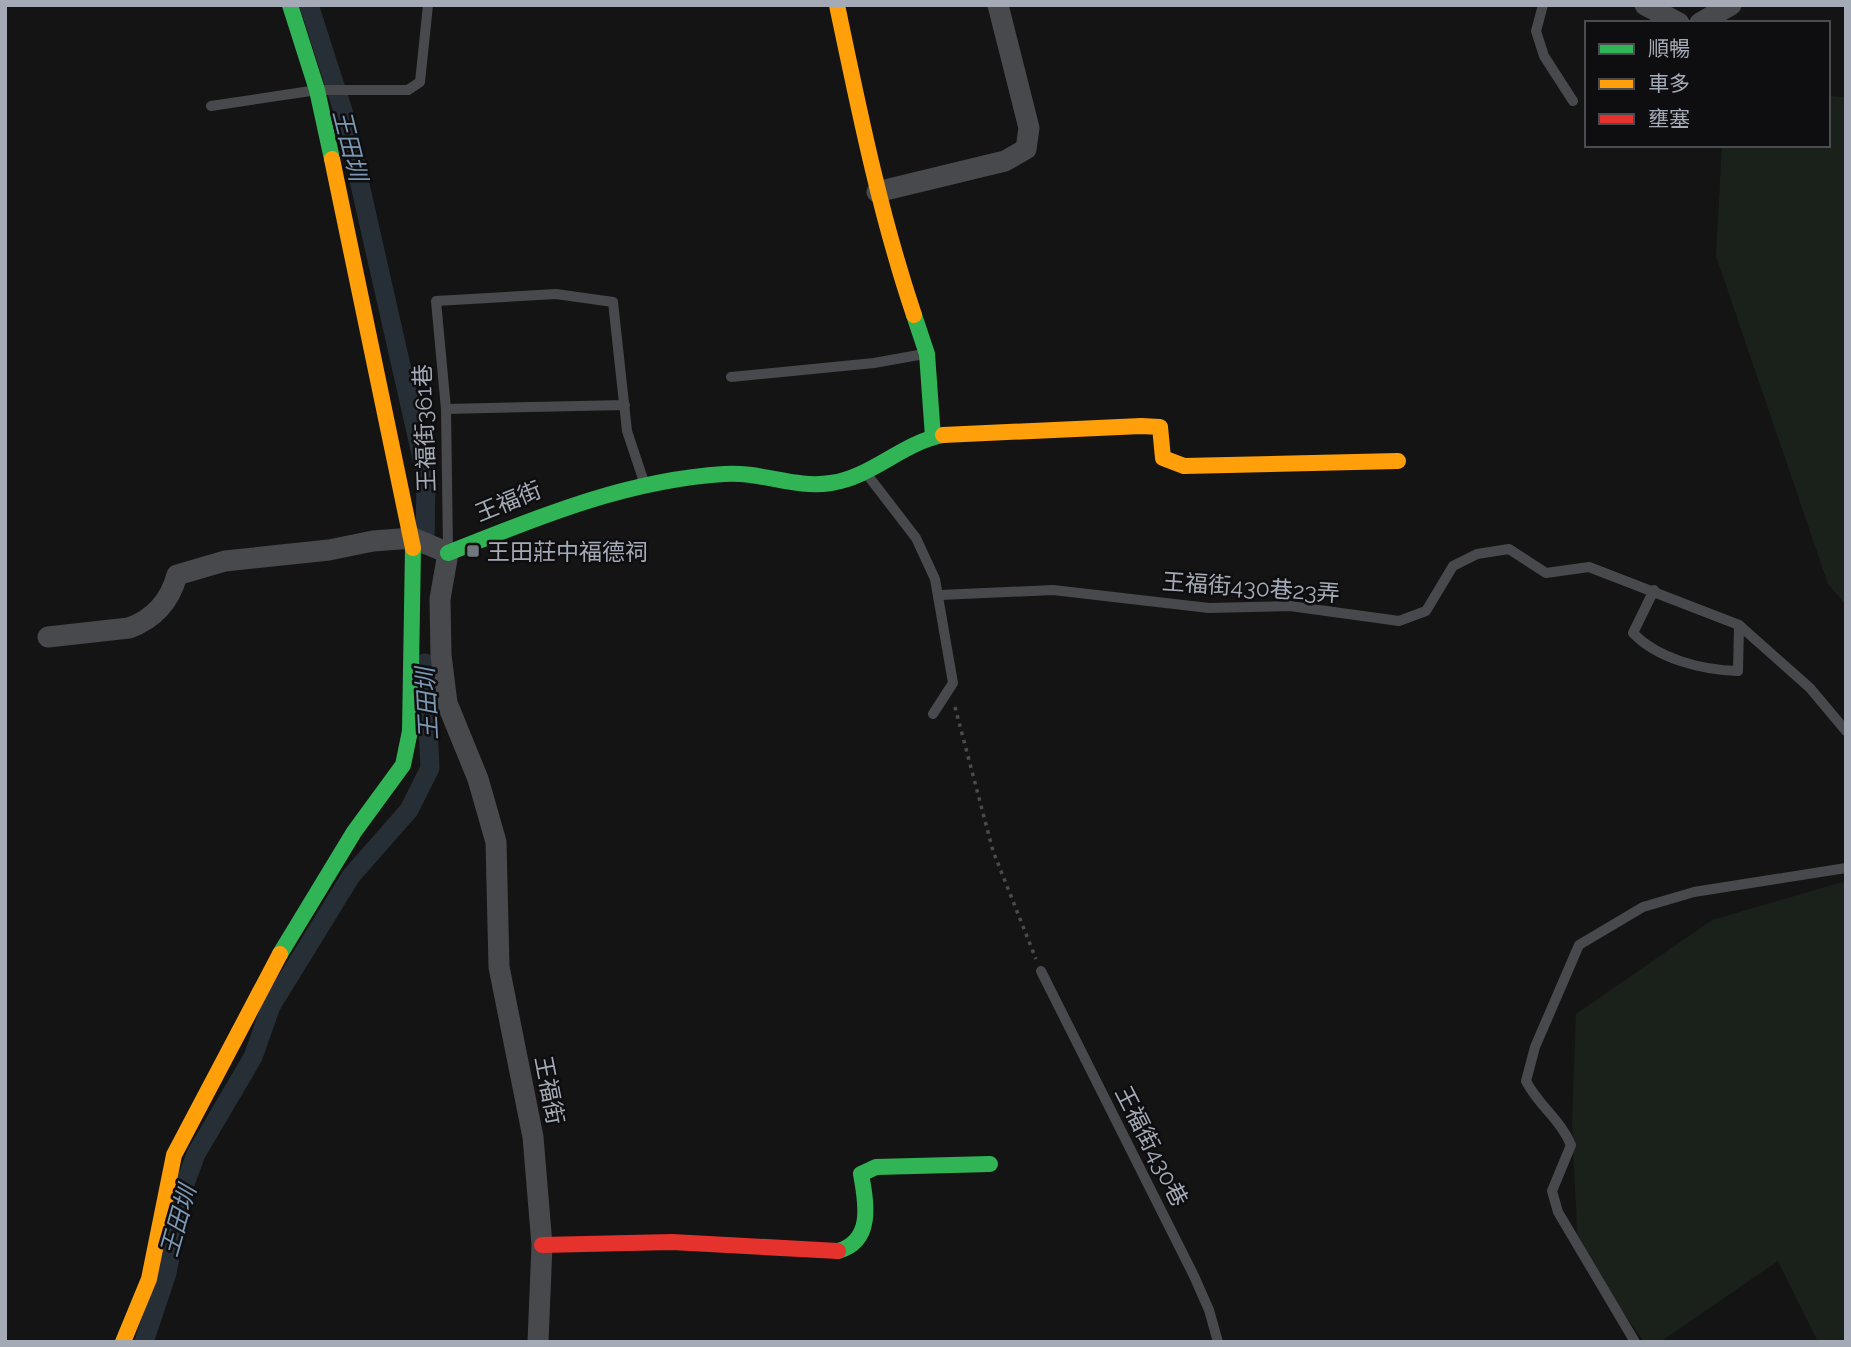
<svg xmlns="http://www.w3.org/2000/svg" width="1851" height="1347" viewBox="0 0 1851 1347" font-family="Raleway,'Noto Sans TC',sans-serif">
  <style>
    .green { fill: #1a211b }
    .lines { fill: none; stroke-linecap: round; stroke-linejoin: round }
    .canal { stroke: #272f36; stroke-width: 19 }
    .path { stroke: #4a4b4f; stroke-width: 3.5; stroke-dasharray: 3.5 5; stroke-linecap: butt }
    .lane { stroke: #48494d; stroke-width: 10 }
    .street { stroke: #48494d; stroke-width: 21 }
    .fast { stroke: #30b455; stroke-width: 16 }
    .slow { stroke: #ff9f0a; stroke-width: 16 }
    .jam { stroke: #e5322d; stroke-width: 16 }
    .poi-dot { fill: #72767d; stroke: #0e0e10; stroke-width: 2.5 }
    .labels { text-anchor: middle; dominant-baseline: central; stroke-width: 5; stroke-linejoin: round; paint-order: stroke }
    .street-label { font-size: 23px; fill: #a4aab6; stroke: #0e0e10 }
    .poi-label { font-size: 23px; fill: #a4aab6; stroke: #0e0e10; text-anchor: start }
    .water-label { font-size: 24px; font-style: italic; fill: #7a98b3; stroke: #0e0e10 }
  </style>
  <rect width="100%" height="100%" fill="#141414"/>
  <g class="green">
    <path d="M1828 96 1846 97V605L1828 584 1716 256 1722 145H1828Z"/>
    <path d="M1846 881V1342H1818L1778 1261 1660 1342H1644L1578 1247 1572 1124 1576 1014 1712 920Z"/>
  </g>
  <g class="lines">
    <g class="canal">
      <path d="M309 5 344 114 426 476 425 545"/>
      <path d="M144 1342 167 1273 182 1192 196 1154 253 1057 271 1006 351 876 409 810 430 768 425 663"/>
    </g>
    <path class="path" d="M955 707 993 851 1036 959"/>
    <g class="lane">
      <path d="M1543 5 1536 31 1544 56 1573 101"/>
      <path d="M211 106 317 90H408L420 82 428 5"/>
      <path d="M731 377 874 363 924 354"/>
      <path d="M446 409 625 405"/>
      <path d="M866 473 916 538 935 579 953 683 933 714"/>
      <path d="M448 549 446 409 436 301 556 294 613 302 627 431 644 482"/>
      <path d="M1654 590 1633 633C1658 659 1702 670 1738 671L1739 625"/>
      <path d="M940 595 1053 590 1209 608 1290 606 1399 621 1426 611 1453 566 1477 554 1509 549 1546 573 1589 567 1739 625 1810 688 1846 731"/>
      <path d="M1041 971 1194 1276 1209 1310 1218 1342"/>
      <path d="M1635 1342 1558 1212 1552 1191 1571 1145C1561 1120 1538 1105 1526 1081L1535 1047 1579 945 1643 907 1694 892 1846 868"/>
    </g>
    <g class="street">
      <path d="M1645 5 1679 23"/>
      <path d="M1700 23 1731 5"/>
      <path d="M877 192 1005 161 1026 149 1029 128 998 5"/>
      <path d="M48 637 129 628C154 619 170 601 177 575L225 561 329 550 373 541 413 538 448 553 440 599 441 655 447 703 478 779 496 842 499 967 533 1137 542 1245 538 1342"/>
    </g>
    <g class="fast">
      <path d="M290 5 317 90 332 159"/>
      <path d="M914 315 927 354 933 437"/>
      <path d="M448 553C538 517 627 480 724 474 760 471 795 489 831 483 872 477 902 443 943 435"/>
      <path d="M280 954 354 832 403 765 410 731 413 548"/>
      <path d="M838 1251C874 1241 866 1202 861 1174L876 1167 990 1164"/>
    </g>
    <g class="slow">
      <path d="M837 5C859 110 880 214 914 315"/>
      <path d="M332 159 413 548"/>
      <path d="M943 435 1141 426 1160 427 1163 458 1184 466 1398 461"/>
      <path d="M123 1342 149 1279 174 1155 280 954"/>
    </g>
    <path class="jam" d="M542 1245 672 1242 838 1251"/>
  </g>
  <rect class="poi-dot" x="466" y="544" width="14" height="14" rx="3.5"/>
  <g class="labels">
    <g class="street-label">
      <text transform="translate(424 428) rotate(-92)">王福街361巷</text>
      <text transform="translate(508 501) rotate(-22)">王福街</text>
      <text transform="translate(1251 587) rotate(4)">王福街430巷23弄</text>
      <text transform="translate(550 1090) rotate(79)">王福街</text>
      <text transform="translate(1152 1146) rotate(63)">王福街430巷</text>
    </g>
    <g class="poi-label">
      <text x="487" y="551">王田莊中福德祠</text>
    </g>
    <g class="water-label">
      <text transform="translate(350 145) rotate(76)">王田圳</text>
      <text transform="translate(427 704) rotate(-93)">王田圳</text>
      <text transform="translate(178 1221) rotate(-74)">王田圳</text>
    </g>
  </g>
  <rect width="1851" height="1347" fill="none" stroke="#a4aab6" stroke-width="14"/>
  <rect x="1585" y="21" width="245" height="126" fill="#0e0e10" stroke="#4a4c52" stroke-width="2"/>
  <rect x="1599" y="44" width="35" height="10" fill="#30b455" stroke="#4a4c52" stroke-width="2"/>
  <text x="1648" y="56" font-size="21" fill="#a4aab6">順暢</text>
  <rect x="1599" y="79" width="35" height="10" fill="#ff9f0a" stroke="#4a4c52" stroke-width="2"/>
  <text x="1648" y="91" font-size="21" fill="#a4aab6">車多</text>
  <rect x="1599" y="114" width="35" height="10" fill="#e5322d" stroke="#4a4c52" stroke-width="2"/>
  <text x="1648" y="126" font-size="21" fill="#a4aab6">壅塞</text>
</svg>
